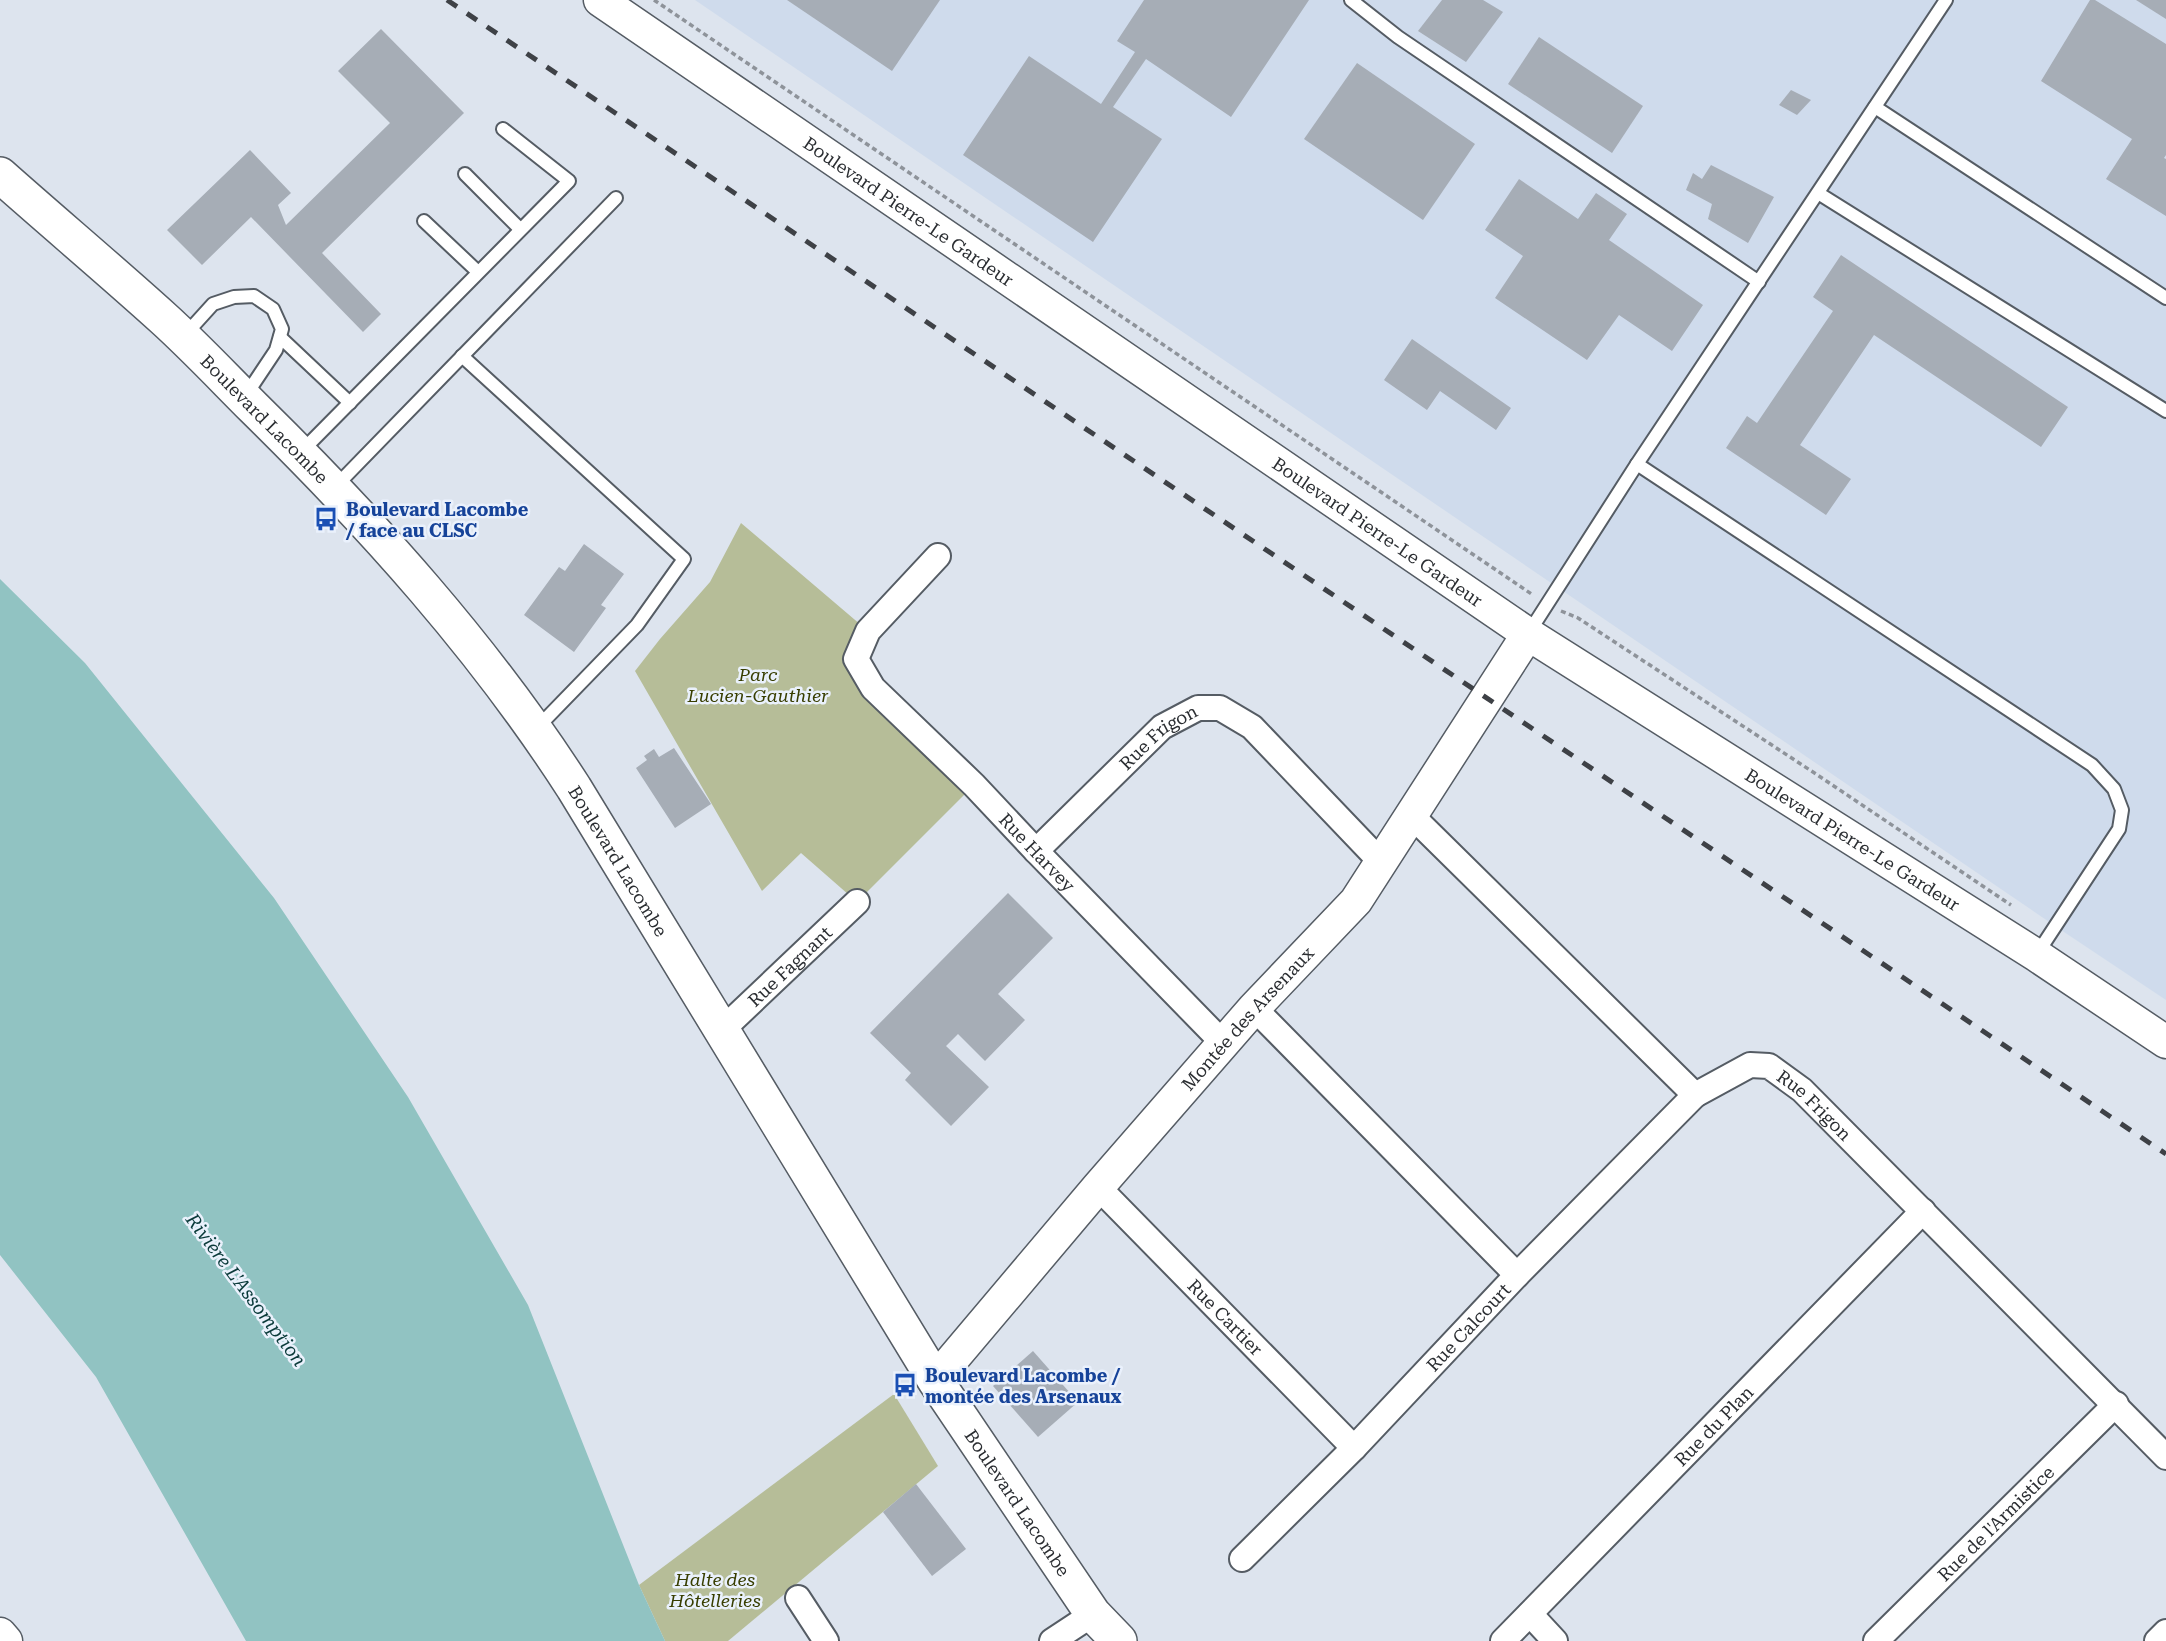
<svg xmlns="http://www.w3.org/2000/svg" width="2166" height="1641" viewBox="0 0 2166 1641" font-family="'Roboto Serif',serif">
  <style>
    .built { fill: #cfdbec }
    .green { fill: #b6bd98 }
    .water { fill: #91c3c2 }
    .building { fill: #a6adb6 }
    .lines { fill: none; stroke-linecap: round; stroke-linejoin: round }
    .service-casing { stroke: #555c64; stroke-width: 16 }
    .minor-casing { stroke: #555c64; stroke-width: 28 }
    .tertiary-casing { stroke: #555c64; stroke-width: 35 }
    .secondary-casing { stroke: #555c64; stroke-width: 38 }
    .path { stroke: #8e939a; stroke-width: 3.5; stroke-dasharray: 5 3.5; stroke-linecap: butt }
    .service { stroke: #fff; stroke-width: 12 }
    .minor { stroke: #fff; stroke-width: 24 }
    .tertiary { stroke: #fff; stroke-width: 32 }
    .secondary { stroke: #fff; stroke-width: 35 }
    .rail { stroke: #3e4146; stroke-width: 5; stroke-dasharray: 12 12; stroke-linecap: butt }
    .labels { text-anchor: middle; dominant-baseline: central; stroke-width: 5; stroke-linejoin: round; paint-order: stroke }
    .street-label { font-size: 18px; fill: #2b2e32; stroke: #eaf1fc }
    .transit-label { font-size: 18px; font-weight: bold; fill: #164399; stroke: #eaf1fc; text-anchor: start }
    .park-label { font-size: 18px; font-style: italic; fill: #383e00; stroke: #eaf1fc }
    .water-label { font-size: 19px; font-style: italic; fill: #0a3a3a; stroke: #eaf1fc }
  </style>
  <rect width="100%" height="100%" fill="#dde4ee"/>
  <path class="built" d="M695 0H2166V1000L2061 930Z"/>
  <g class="green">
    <path d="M741 523 868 631 856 659 974 785 857 902 801 853 762 891 635 671 660 639 710 582Z"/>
    <path d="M894 1394 938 1466 728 1641H665L639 1585Z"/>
  </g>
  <path class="water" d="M0 579 85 663 274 898 408 1097 528 1305 639 1585 665 1641H246L96 1377 0 1255Z"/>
  <g class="building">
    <path d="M787 0H940L892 71Z"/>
    <path d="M1144 0H1309L1231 117 1146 59 1113 107 1162 139 1093 242 963 155 1029 56 1101 104 1135 52 1117 41Z"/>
    <path d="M1442 0H1483L1503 12 1466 62 1418 31Z"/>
    <path d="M2090 0H2095L2166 44V155L2164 158 2166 159V216L2106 179 2132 139 2041 81Z"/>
    <path d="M2136 0H2166V19Z"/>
    <path d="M381 29 464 113 322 253 381 314 363 332 251 217 202 265 167 230 250 150 291 193 278 205 286 225 390 123 338 71Z"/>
    <path d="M1539 37 1643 106 1612 153 1508 84Z"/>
    <path d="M1357 63 1475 144 1423 220 1304 139Z"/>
    <path d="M1791 90 1811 100 1797 115 1779 105Z"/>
    <path d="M1711 165 1774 197 1748 243 1708 219 1712 204 1686 190 1693 173 1702 179Z"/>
    <path d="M1519 179 1578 219 1596 193 1627 214 1609 240 1703 305 1672 351 1619 315 1587 360 1495 298 1523 256 1485 230Z"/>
    <path d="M1841 255 2068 407 2041 447 1874 335 1800 445 1851 479 1826 515 1726 448 1747 416 1757 423 1833 311 1813 297Z"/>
    <path d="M1412 339 1511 408 1496 430 1440 391 1427 410 1384 380Z"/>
    <path d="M584 544 624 574 601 605 606 608 574 652 524 615 559 567 565 571Z"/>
    <path d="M674 748 711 804 675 828 636 768 647 760 644 756 654 749 659 757Z"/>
    <path d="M1008 893 1053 938 998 994 1025 1020 985 1061 958 1034 946 1046 989 1087 951 1126 905 1080 911 1073 870 1033Z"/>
    <path d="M1033 1351 1078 1402 1038 1437 993 1386Z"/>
    <path d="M916 1484 966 1549 932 1576 883 1512Z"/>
  </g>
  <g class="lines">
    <g class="service-casing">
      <g id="service">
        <path d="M1351 0 1398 37 1759 282"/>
        <path d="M1875 107 2166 298"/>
        <path d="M465 174 520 229"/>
        <path d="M1818 193 2166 411"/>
        <path d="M424 221 478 272"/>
        <path d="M184 336 213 304 234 297 254 296 273 309 282 329 276 350 246 395"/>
        <path d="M280 337 350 403"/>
        <path d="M462 356 684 559 637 625 536 729"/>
        <path d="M300 453 569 181 503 129"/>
        <path d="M1637 464 2092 765 2114 789 2122 810 2119 829 2037 954"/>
        <path d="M334 488 616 198"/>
        <path d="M1528 634 1637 464 1946 0"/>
      </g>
    </g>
    <g class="minor-casing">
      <g id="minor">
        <path id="s1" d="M938 556 868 631 856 659 873 688 974 785 1036 851 1224 1044"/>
        <path id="s2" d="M1412 816 1695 1095 1750 1065 1769 1066 1802 1090 2166 1457"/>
        <path id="s3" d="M1036 851 1162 727 1198 708H1220L1252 727 1381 862"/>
        <path d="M1254 1008 1517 1275"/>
        <path id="s4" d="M722 1030 857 902"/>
        <path id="s5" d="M1098 1187 1354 1448"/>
        <path id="s6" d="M1242 1559 1354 1448 1517 1275 1695 1095"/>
        <path d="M798 1598 826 1641"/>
        <path d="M1530 1614 1555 1641"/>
        <path d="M1052 1641 1093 1614"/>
        <path id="s7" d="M1503 1641 1923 1211"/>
        <path id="s8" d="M1876 1641 2116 1404"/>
        <path d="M2157 1641 2166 1632"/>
      </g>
    </g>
    <g class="tertiary-casing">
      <g id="tertiary">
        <path id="s9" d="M600 0 1528 634 2036 955 2166 1042"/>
        <path id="s10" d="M935 1380 1098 1187 1254 1008 1356 901 1528 634"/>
        <path d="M0 1634 6 1641"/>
      </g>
    </g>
    <g class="secondary-casing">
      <g id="secondary">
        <path id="s11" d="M0 175C54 223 110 270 163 318 195 347 224 378 254 408 372 524 484 648 574 788L935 1380 1093 1614 1119 1641"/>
      </g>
    </g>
    <g class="path">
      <path d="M654 0 1533 595"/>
      <path d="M1561 611 1578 618 1816 774 2011 905"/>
    </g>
    <use href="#service" class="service"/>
    <use href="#minor" class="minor"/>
    <use href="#tertiary" class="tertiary"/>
    <use href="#secondary" class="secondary"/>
    <path class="rail" d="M447 0 2166 1154"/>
  </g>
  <defs>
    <g id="bus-bare" transform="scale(1.89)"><path d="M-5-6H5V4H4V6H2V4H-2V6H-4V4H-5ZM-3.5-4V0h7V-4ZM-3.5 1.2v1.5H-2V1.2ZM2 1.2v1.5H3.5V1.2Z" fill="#1a4fb4" stroke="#eaf1fc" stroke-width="2.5" paint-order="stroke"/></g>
  </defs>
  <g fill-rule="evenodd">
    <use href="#bus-bare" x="326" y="519"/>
    <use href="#bus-bare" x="905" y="1385"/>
  </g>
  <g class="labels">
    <g class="street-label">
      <text stroke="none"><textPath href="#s9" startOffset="374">Boulevard Pierre-Le Gardeur</textPath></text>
      <text stroke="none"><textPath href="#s11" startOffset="360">Boulevard Lacombe</textPath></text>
      <text stroke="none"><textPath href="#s9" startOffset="942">Boulevard Pierre-Le Gardeur</textPath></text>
      <text stroke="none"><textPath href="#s3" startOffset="168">Rue Frigon</textPath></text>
      <text stroke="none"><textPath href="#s9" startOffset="1508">Boulevard Pierre-Le Gardeur</textPath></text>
      <text stroke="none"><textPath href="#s1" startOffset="399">Rue Harvey</textPath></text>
      <text stroke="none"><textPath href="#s11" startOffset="928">Boulevard Lacombe</textPath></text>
      <text stroke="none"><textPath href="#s4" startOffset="93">Rue Fagnant</textPath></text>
      <text stroke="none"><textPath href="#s10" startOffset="478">Montée des Arsenaux</textPath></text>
      <text stroke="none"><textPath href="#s2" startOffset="539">Rue Frigon</textPath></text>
      <text stroke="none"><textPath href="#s5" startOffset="182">Rue Cartier</textPath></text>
      <text stroke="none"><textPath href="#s6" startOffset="324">Rue Calcourt</textPath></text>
      <text stroke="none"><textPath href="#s7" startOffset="301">Rue du Plan</textPath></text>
      <text stroke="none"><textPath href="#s11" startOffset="1684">Boulevard Lacombe</textPath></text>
      <text stroke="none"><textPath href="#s8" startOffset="168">Rue de l'Armistice</textPath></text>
    </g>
    <g class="transit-label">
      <text x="346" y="509">Boulevard Lacombe<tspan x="346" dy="21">/ face au CLSC</tspan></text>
      <text x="925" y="1375">Boulevard Lacombe /<tspan x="925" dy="21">montée des Arsenaux</tspan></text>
    </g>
    <g class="park-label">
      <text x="758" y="674">Parc<tspan x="758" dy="21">Lucien-Gauthier</tspan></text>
      <text x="715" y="1579">Halte des<tspan x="715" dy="21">Hôtelleries</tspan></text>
    </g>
    <g class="water-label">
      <text transform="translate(246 1290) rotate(53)">Rivière L'Assomption</text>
    </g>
  </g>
</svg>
